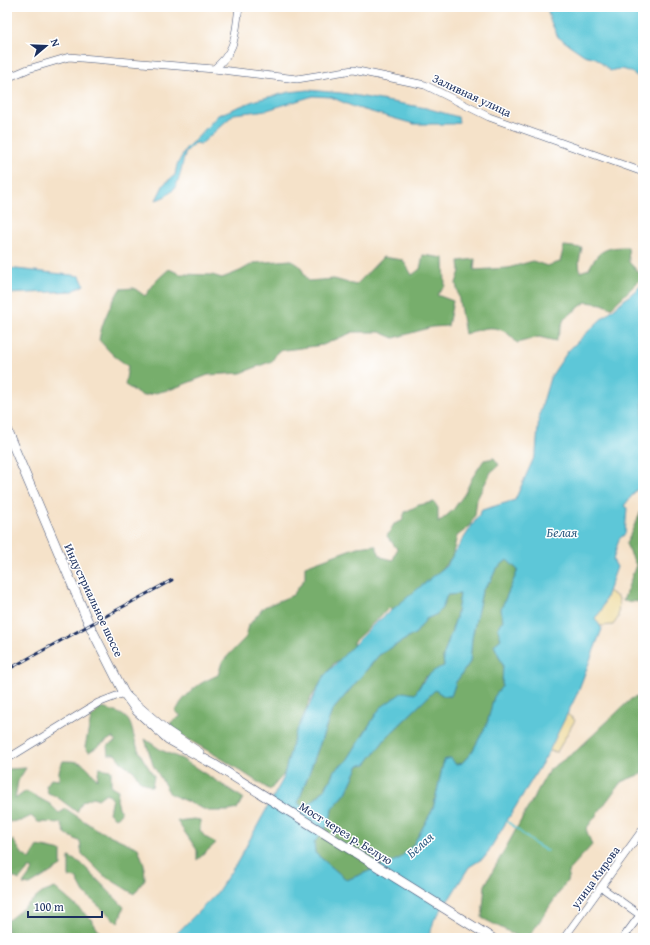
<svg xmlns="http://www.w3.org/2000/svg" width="650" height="945" viewBox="0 0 650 945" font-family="'Gentium Book Plus',serif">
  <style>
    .forest { fill: #77ae6c; stroke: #496e65 }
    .sand { fill: #eeda9e; stroke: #84847e }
    .water { fill: #5dc7d8; stroke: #3c7b9b; fill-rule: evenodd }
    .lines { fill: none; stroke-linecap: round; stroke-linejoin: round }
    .stream { stroke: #5dc7d8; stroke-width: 1.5 }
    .minor-casing { stroke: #3c4a6e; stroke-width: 8 }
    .major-casing { stroke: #3c4a6e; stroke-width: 10 }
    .minor { stroke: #fff; stroke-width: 7 }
    .major { stroke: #fff; stroke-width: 9 }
    .rail-casing { stroke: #1b2f5e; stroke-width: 3 }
    .rail { stroke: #fff; stroke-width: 1.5; stroke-dasharray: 4.5; stroke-linecap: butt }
    .labels { text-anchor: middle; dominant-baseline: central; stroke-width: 3; stroke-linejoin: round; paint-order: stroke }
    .street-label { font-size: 12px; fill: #1b2f5e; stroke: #fff }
    .water-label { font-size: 13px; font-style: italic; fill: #2f5d83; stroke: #fff }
  </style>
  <rect width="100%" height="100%" fill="#fff"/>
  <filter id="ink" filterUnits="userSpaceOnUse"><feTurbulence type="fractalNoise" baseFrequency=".025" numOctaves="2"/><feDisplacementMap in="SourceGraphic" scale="8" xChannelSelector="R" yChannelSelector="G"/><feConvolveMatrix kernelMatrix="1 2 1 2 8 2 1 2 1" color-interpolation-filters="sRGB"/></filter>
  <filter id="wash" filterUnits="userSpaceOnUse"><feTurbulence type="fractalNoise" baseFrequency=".012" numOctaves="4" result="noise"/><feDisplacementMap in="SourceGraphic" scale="16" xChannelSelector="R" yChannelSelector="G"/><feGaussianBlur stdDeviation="0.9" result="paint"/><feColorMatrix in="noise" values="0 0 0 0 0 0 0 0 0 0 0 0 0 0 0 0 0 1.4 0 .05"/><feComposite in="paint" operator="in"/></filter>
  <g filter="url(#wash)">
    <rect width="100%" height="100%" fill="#f5e2c9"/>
    <g class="forest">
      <path d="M564 246 582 248 579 262 580 272 589 269C599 249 607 247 628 247L629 262 643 277 611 308 602 304 586 302 564 319 556 341 539 337 517 343C501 323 488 326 465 334L456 283 460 271 459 261 475 259 474 270 508 268 533 261 547 266 560 262Z"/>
      <path d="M423 255 444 258 445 286 437 295 453 301 448 326 432 327 394 338 380 332H353L323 345 278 351 272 361 241 373 208 375 172 389 143 396 125 385 128 366 113 355 99 340C102 321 110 306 120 289L134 288 145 296 157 280 169 269 180 274 212 275 222 278 240 271 254 263 291 260 300 266 308 281 334 279 356 285 383 257 403 260 412 275 420 269Z"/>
      <path d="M494 458 499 465 491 472 477 499 475 515 469 527 457 536 452 557 440 571 434 585 402 611 389 608 353 642 354 650 348 656 334 663 310 699 293 743 284 774 270 790 224 760 174 731 170 723 181 716 175 711C179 708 179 704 182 701 195 686 200 683 218 675L222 662 246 637 249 625 264 607 293 595 305 578V566L357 547 375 545 381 557 393 560 397 549 387 536 394 524 402 521 405 512 419 505 434 502 438 508V523L453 510 465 493 472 478 484 460Z"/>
      <path d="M643 506V602L623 601 636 565 626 544Z"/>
      <path d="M507 560 518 570 501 609 503 620 498 629 501 639 494 645 503 665 502 687 494 697 487 724 472 752 462 763 456 765 451 759 444 760 433 809 413 845 399 859 347 880 315 853 314 843 330 822 332 809 346 793 359 765 366 764 386 738 435 690 444 696H451L456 682 470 662 472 638 482 591 491 580 496 569Z"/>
      <path d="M460 594 456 618 443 657 444 666 424 678 415 694 380 708 346 762 334 770C329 786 317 799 303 808L298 803 332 711 379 655 416 633 426 619 437 614 442 608 447 595Z"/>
      <path d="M643 695V773L621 782 586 829 592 845 570 869 567 881 528 938H521L482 918 485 885 549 770 576 751 631 699Z"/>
      <path d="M101 708C138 716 127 723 139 751 143 760 149 768 154 776L152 787 139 780 134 771 121 762 115 754H108L107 746 116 741 113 737 89 752 85 747 91 718Z"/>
      <path d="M145 739 161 750 182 759 243 798 237 809 229 811H208L170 794 153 765Z"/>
      <path d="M63 761C84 761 85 763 97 780L99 768 111 770V786L118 790 117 800 121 814 115 818 109 813 112 798 106 793 98 799 93 797 82 802 77 812 57 797 48 793 46 786 51 779 59 780V771Z"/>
      <path d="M26 768 18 781 15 799 26 791 50 804 59 813 66 809 96 829 138 848 144 864 145 879 134 894 103 875 82 854 80 842 65 833 61 823 38 822 31 816 21 821 7 822V769Z"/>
      <path d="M194 819 200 820V830L205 837 216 843 197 860V850L177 821Z"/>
      <path d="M13 840 23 855 30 859 38 846 61 851V866L30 885 23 884 33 870 29 868 19 880 12 876 7 882V842Z"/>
      <path d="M69 857 81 863 124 907 118 923 84 893 76 878 69 877Z"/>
      <path d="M55 888 91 919 103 938H7V921L42 893Z"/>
    </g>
    <g class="sand">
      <path d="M608 591 619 598 618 618 613 625 600 626 595 618 601 611Z"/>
      <path d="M567 714 575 720 557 752 549 751Z"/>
    </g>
    <g class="water">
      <path d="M547 7H643V81C632 72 625 66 610 71L596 58 584 55 558 37 550 20Z"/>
      <path d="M308 90 341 93 426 108 458 117 459 122 453 124H414L354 107 331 97 313 96 267 110 234 114 201 144 195 143C192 146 188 149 186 152 178 173 183 192 156 200L164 184 175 175 177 165 186 148 198 137 218 115 256 100 290 92Z"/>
      <path d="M7 268 80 276 84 285 73 291 7 294Z"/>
      <path d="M643 284V487L642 489H637L624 506 627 508 625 534 619 539 613 560 617 567 601 611 595 618 602 629 577 694 547 755 485 857 469 867 451 896 434 920 429 938H172L216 894 238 861 283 779 295 734 324 676 372 626 446 566 482 510 515 500 536 453 539 416 550 378 568 351 599 321ZM507 560 518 570 501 609 503 620 498 629 501 639 494 645 503 665 502 686 494 697 487 724 472 752 462 763 456 765 451 758 444 760 433 809 413 845 399 859 347 880 315 853 314 843 330 822 332 809 346 793 359 765 366 764 386 738 435 690 444 696H451L456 682 470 662 472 638 482 591 491 580 496 569ZM460 594 456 618 443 657 444 666C429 671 423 681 415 694L403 692 380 708 346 762 334 770C330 786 317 800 303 807L298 803 332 711 379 655 416 633 426 619 437 614 442 608 447 595Z"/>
    </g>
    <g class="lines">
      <path class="stream" d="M507 821 535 844 547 851"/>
    </g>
  </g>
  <g filter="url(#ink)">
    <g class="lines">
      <g class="minor-casing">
        <g id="minor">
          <path d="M214 69C237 50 235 34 239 7"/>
          <path d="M7 78 28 69 69 57 214 69 297 79 353 70 425 85 489 117 643 172"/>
          <path d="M7 759 98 703 124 693 167 730 200 752"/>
          <path d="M601 887 640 915"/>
          <path d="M564 938 643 829"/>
          <path d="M623 938 643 911"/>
        </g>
      </g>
      <g class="major-casing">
        <path id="major" d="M7 431 89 624 124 693 137 711 168 739 215 765 492 938"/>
      </g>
      <use href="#minor" class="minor"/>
      <use href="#major" class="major"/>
      <g class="rail-casing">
        <path id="rail" d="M7 670 172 580"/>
      </g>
      <use href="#rail" class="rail"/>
    </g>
  </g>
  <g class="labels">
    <g class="street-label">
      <text transform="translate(472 95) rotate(25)">Заливная улица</text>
      <text transform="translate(94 600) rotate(65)">Индустриальное шоссе</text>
      <text transform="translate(346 833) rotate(32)">Мост через р. Белую</text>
      <text transform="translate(595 877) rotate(-54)">улица Кирова</text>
    </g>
    <g class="water-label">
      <text x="562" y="532">Белая</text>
      <text transform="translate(420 845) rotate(-42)">Белая</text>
    </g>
  </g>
  <rect width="650" height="945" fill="none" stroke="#fff" stroke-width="24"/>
  <g transform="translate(46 46) rotate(71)" stroke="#ffffff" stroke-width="3" paint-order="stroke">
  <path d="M0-3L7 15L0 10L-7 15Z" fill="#1b2f5e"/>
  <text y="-6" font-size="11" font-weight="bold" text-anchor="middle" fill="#1b2f5e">N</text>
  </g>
  <path d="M28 911v6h74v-6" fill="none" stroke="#1b2f5e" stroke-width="2"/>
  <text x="34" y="911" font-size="12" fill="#1b2f5e" stroke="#ffffff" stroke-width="3" paint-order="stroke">100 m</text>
</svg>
